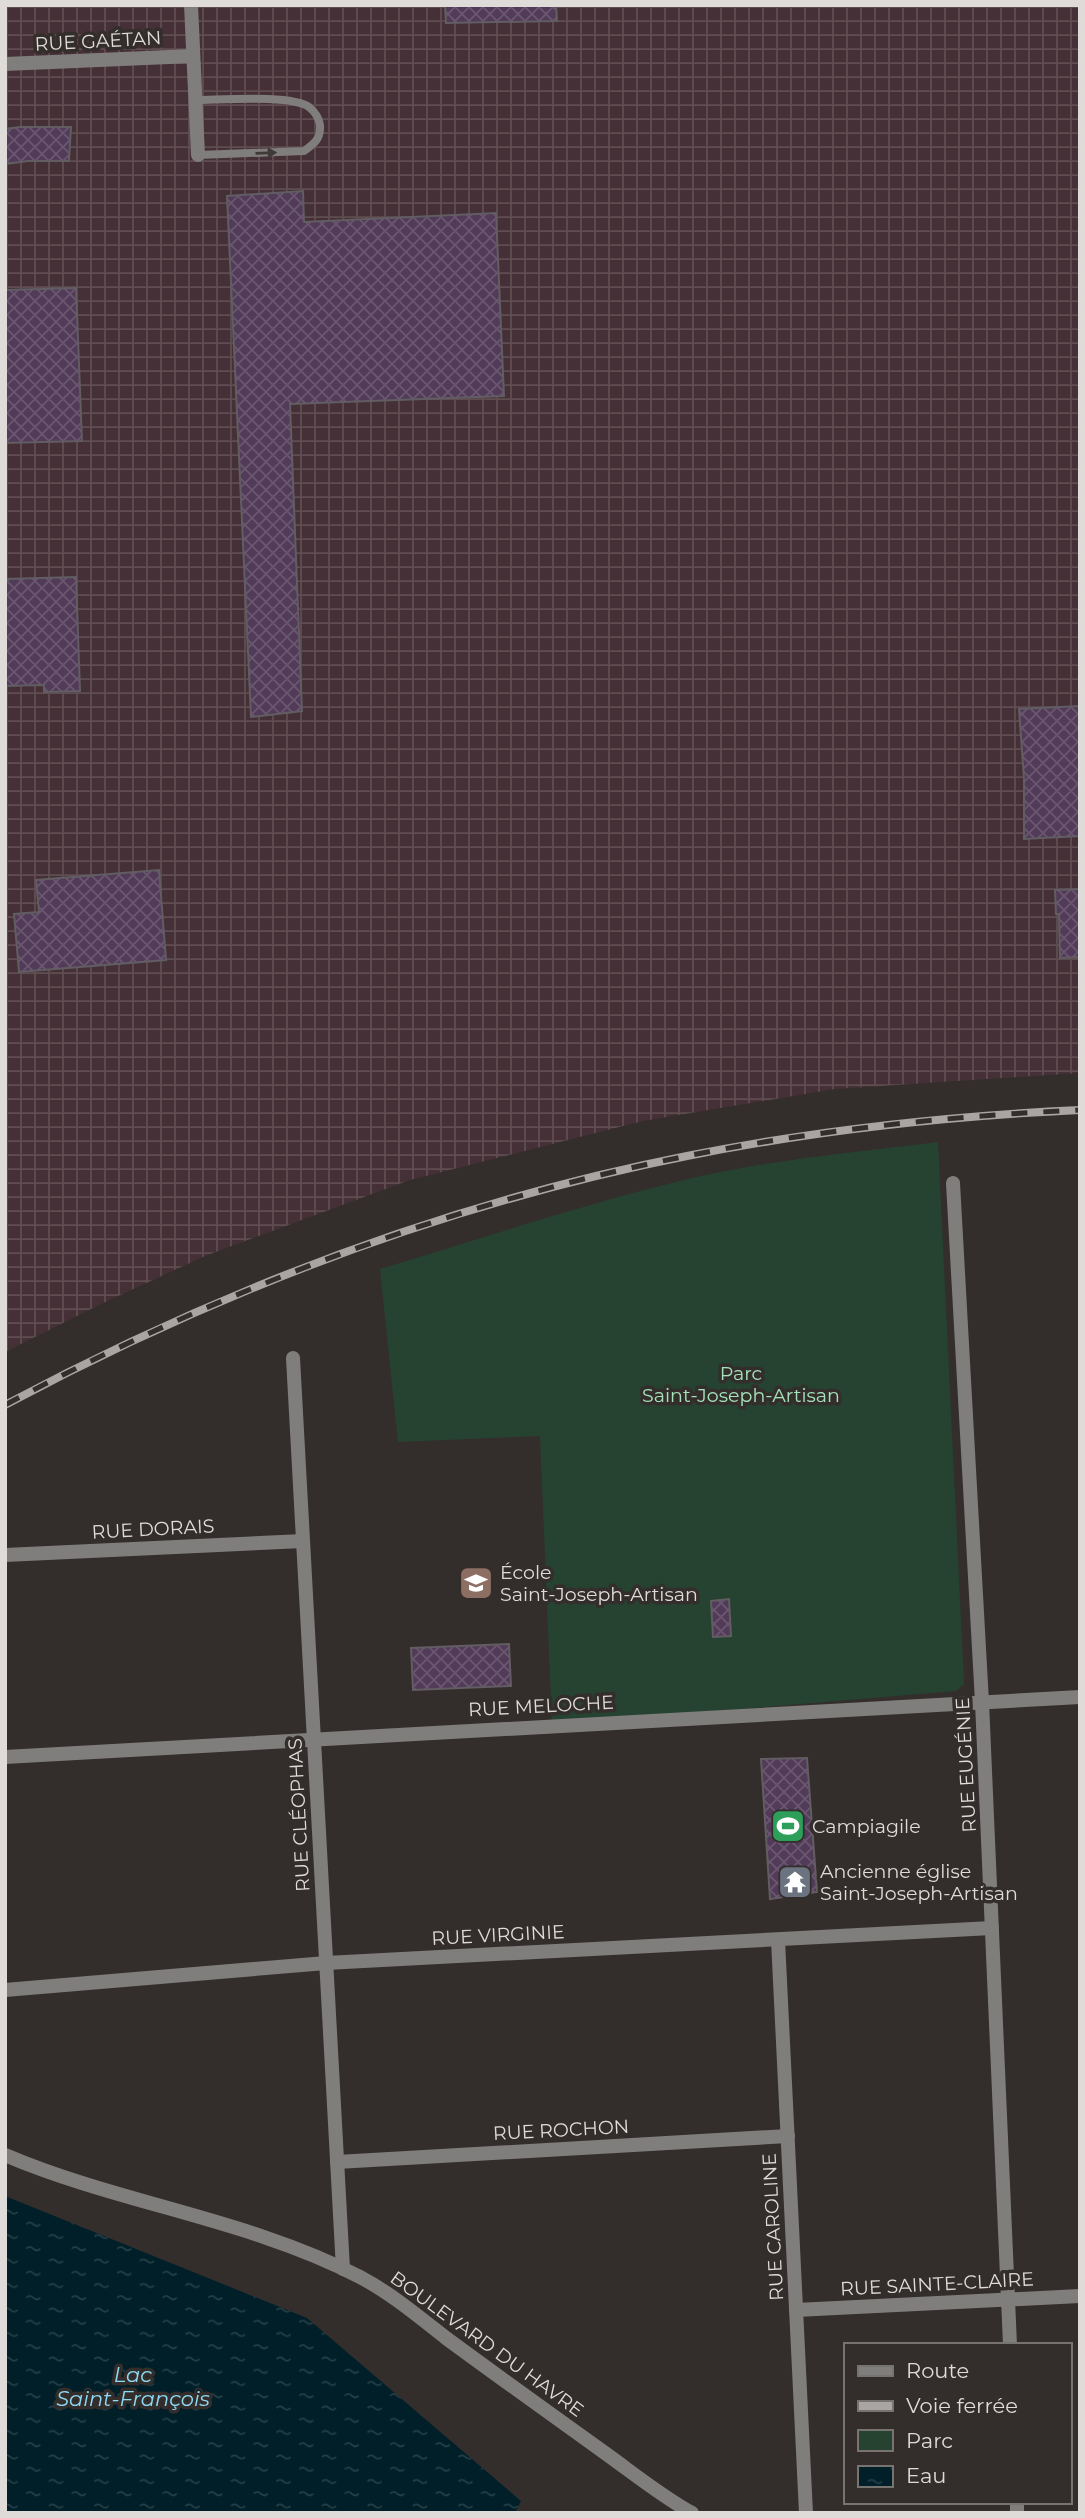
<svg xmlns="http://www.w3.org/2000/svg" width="1085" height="2518" viewBox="0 0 1085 2518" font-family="Montserrat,sans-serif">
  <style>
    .industrial { fill: url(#industrial-grid) }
    .park { fill: #264331 }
    .water { fill: url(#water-ripples) }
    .building { fill: url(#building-cross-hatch); stroke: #615d62; stroke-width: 2 }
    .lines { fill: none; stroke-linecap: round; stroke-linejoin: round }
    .service { stroke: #807d7d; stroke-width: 8 }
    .minor { stroke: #807d7d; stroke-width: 14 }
    .tertiary { stroke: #807d7d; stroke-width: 14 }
    .rail-casing { stroke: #a9a5a3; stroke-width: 8 }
    .rail { stroke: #332e2b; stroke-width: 5; stroke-dasharray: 16; stroke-linecap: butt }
    .oneway { fill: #3f3a37 }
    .labels { text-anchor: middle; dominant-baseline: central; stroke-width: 7; stroke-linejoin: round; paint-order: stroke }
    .street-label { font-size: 19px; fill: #dedbd9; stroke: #332e2b }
    .park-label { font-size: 19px; fill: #a4e2ba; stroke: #332e2b }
    .poi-label { font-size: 19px; fill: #dedbd9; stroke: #332e2b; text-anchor: start }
    .water-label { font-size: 21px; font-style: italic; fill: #8ddaf4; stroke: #332e2b }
  </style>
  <defs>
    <pattern id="industrial-grid" width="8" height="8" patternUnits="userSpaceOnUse" patternTransform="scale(1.75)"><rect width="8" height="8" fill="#443036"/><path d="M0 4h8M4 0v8" fill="none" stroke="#5f4d52"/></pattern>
    <pattern id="water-ripples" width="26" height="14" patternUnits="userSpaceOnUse" patternTransform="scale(1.75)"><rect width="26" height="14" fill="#001f29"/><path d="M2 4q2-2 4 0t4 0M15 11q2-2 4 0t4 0" fill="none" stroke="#253f47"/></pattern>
    <pattern id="building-cross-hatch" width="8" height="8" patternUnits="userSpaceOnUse" patternTransform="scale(1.75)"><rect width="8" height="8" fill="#513b58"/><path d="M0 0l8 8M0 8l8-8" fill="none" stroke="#6a576f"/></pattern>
  </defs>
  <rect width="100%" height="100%" fill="#332e2b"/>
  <path class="industrial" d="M5 5H1080V1073L835 1089 643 1121 410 1180 205 1256 101 1304 5 1352Z"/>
  <path class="park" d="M938 1142 964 1684 956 1691 552 1725 540 1436 398 1442 380 1269C486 1237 593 1201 701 1176 779 1159 859 1152 938 1142Z"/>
  <path class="water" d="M5 2196 307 2318 521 2501 515 2513H5Z"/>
  <g class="building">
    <path d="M445 5H556L557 21 446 23Z"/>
    <path d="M20 127H71L69 161H28L5 164V129Z"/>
    <path d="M303 191 304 222 496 213 504 396 290 404 302 711 251 717 227 196Z"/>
    <path d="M76 288 82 441 5 443V290Z"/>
    <path d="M76 577 80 691 44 692V685L5 686V579Z"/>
    <path d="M1080 706V836L1024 839V779L1019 709Z"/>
    <path d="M159 870 166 960 19 972 14 914 39 912 36 880Z"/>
    <path d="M1080 889V957L1060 958 1059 914H1056L1055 890Z"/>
    <path d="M729 1599 731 1636 713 1637 711 1601Z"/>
    <path d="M509 1644 511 1686 413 1690 411 1648Z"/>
    <path d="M807 1758 817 1892 770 1899 761 1759Z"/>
  </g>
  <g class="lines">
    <path class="service" d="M195 100C219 100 292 94 309 107 315 112 319 118 320 125 321 139 314 144 304 151L198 155"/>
    <g class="minor">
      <path d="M191 5 198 155"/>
      <path d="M5 64 193 56"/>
      <path d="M953 1183 982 1702 1010 2345"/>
      <path d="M293 1358 343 2269"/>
      <path d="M5 1555 303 1541"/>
      <path d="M5 1757 1080 1697"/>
      <path d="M778 1940 806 2513"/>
      <path d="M5 1990 326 1963 992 1928"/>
      <path d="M337 2162 788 2136"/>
      <path d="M796 2310 1080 2296"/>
      <path d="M1017 2502V2513"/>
    </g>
    <path class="tertiary" d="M5 2155C120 2204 249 2219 360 2277 392 2294 418 2316 446 2338 499 2377 552 2415 605 2453 633 2473 661 2496 692 2513"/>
    <g class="rail-casing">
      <path id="rail" d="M5 1405C219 1291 449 1203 687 1156 817 1130 948 1116 1080 1110"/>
    </g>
    <use href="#rail" class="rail"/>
  </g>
  <defs><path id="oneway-solid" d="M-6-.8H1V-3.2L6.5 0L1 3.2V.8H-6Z" transform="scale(1.75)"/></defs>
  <use class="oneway" href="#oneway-solid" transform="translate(266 153) rotate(-2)"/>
  <defs>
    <g id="school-square" transform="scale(1.75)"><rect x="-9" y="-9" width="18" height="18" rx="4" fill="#8d6e63" stroke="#332e2b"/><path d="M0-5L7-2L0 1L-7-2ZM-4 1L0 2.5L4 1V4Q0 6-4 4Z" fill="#fff"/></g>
    <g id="stadium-square" transform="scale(1.75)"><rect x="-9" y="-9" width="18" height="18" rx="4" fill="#2e9e5b" stroke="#332e2b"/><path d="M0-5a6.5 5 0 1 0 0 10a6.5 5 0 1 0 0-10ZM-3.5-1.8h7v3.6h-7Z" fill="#fff"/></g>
    <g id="temple-square" transform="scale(1.75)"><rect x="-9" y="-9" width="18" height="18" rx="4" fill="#6b7280" stroke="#332e2b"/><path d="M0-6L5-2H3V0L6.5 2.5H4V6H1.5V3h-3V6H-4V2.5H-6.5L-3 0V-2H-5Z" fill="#fff"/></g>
  </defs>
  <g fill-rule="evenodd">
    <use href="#school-square" x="476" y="1583"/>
    <use href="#stadium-square" x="788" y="1826"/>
    <use href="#temple-square" x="795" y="1882"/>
  </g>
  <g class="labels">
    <g class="street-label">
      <text transform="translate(98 41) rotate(-3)">RUE GAÉTAN</text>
      <text transform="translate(153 1529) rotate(-3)">RUE DORAIS</text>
      <text transform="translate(541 1706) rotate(-3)">RUE MELOCHE</text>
      <text transform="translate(966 1765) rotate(-93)">RUE EUGÉNIE</text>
      <text transform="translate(299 1815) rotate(-93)">RUE CLÉOPHAS</text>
      <text transform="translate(498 1935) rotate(-3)">RUE VIRGINIE</text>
      <text transform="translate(561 2130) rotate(-3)">RUE ROCHON</text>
      <text transform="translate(773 2227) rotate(-93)">RUE CAROLINE</text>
      <text transform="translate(937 2284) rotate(-3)">RUE SAINTE-CLAIRE</text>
      <text transform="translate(487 2344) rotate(36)">BOULEVARD DU HAVRE</text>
    </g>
    <g class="park-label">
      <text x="741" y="1373">Parc<tspan x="741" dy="22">Saint-Joseph-Artisan</tspan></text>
    </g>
    <g class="poi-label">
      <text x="500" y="1572">École<tspan x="500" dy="22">Saint-Joseph-Artisan</tspan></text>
      <text x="812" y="1826">Campiagile</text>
      <text x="820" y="1871">Ancienne église<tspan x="820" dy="22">Saint-Joseph-Artisan</tspan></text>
    </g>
    <g class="water-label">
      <text x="133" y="2374">Lac<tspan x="133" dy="24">Saint-François</tspan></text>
    </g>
  </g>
  <rect width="1085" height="2518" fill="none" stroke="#dedbd9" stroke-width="14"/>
  <rect x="844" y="2343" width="228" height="161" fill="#332e2b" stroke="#777371" stroke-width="2"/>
  <rect x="858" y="2366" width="35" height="10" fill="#807d7d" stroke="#777371" stroke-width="2"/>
  <text x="906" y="2378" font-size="21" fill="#dedbd9">Route</text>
  <rect x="858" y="2401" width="35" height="10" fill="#a9a5a3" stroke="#777371" stroke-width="2"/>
  <text x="906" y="2413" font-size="21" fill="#dedbd9">Voie ferrée</text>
  <rect x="858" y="2430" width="35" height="21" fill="#264331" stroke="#777371" stroke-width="2"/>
  <text x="906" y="2448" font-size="21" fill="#dedbd9">Parc</text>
  <rect x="858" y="2466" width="35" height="21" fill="url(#water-ripples)" stroke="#777371" stroke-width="2"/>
  <text x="906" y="2483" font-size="21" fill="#dedbd9">Eau</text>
</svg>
